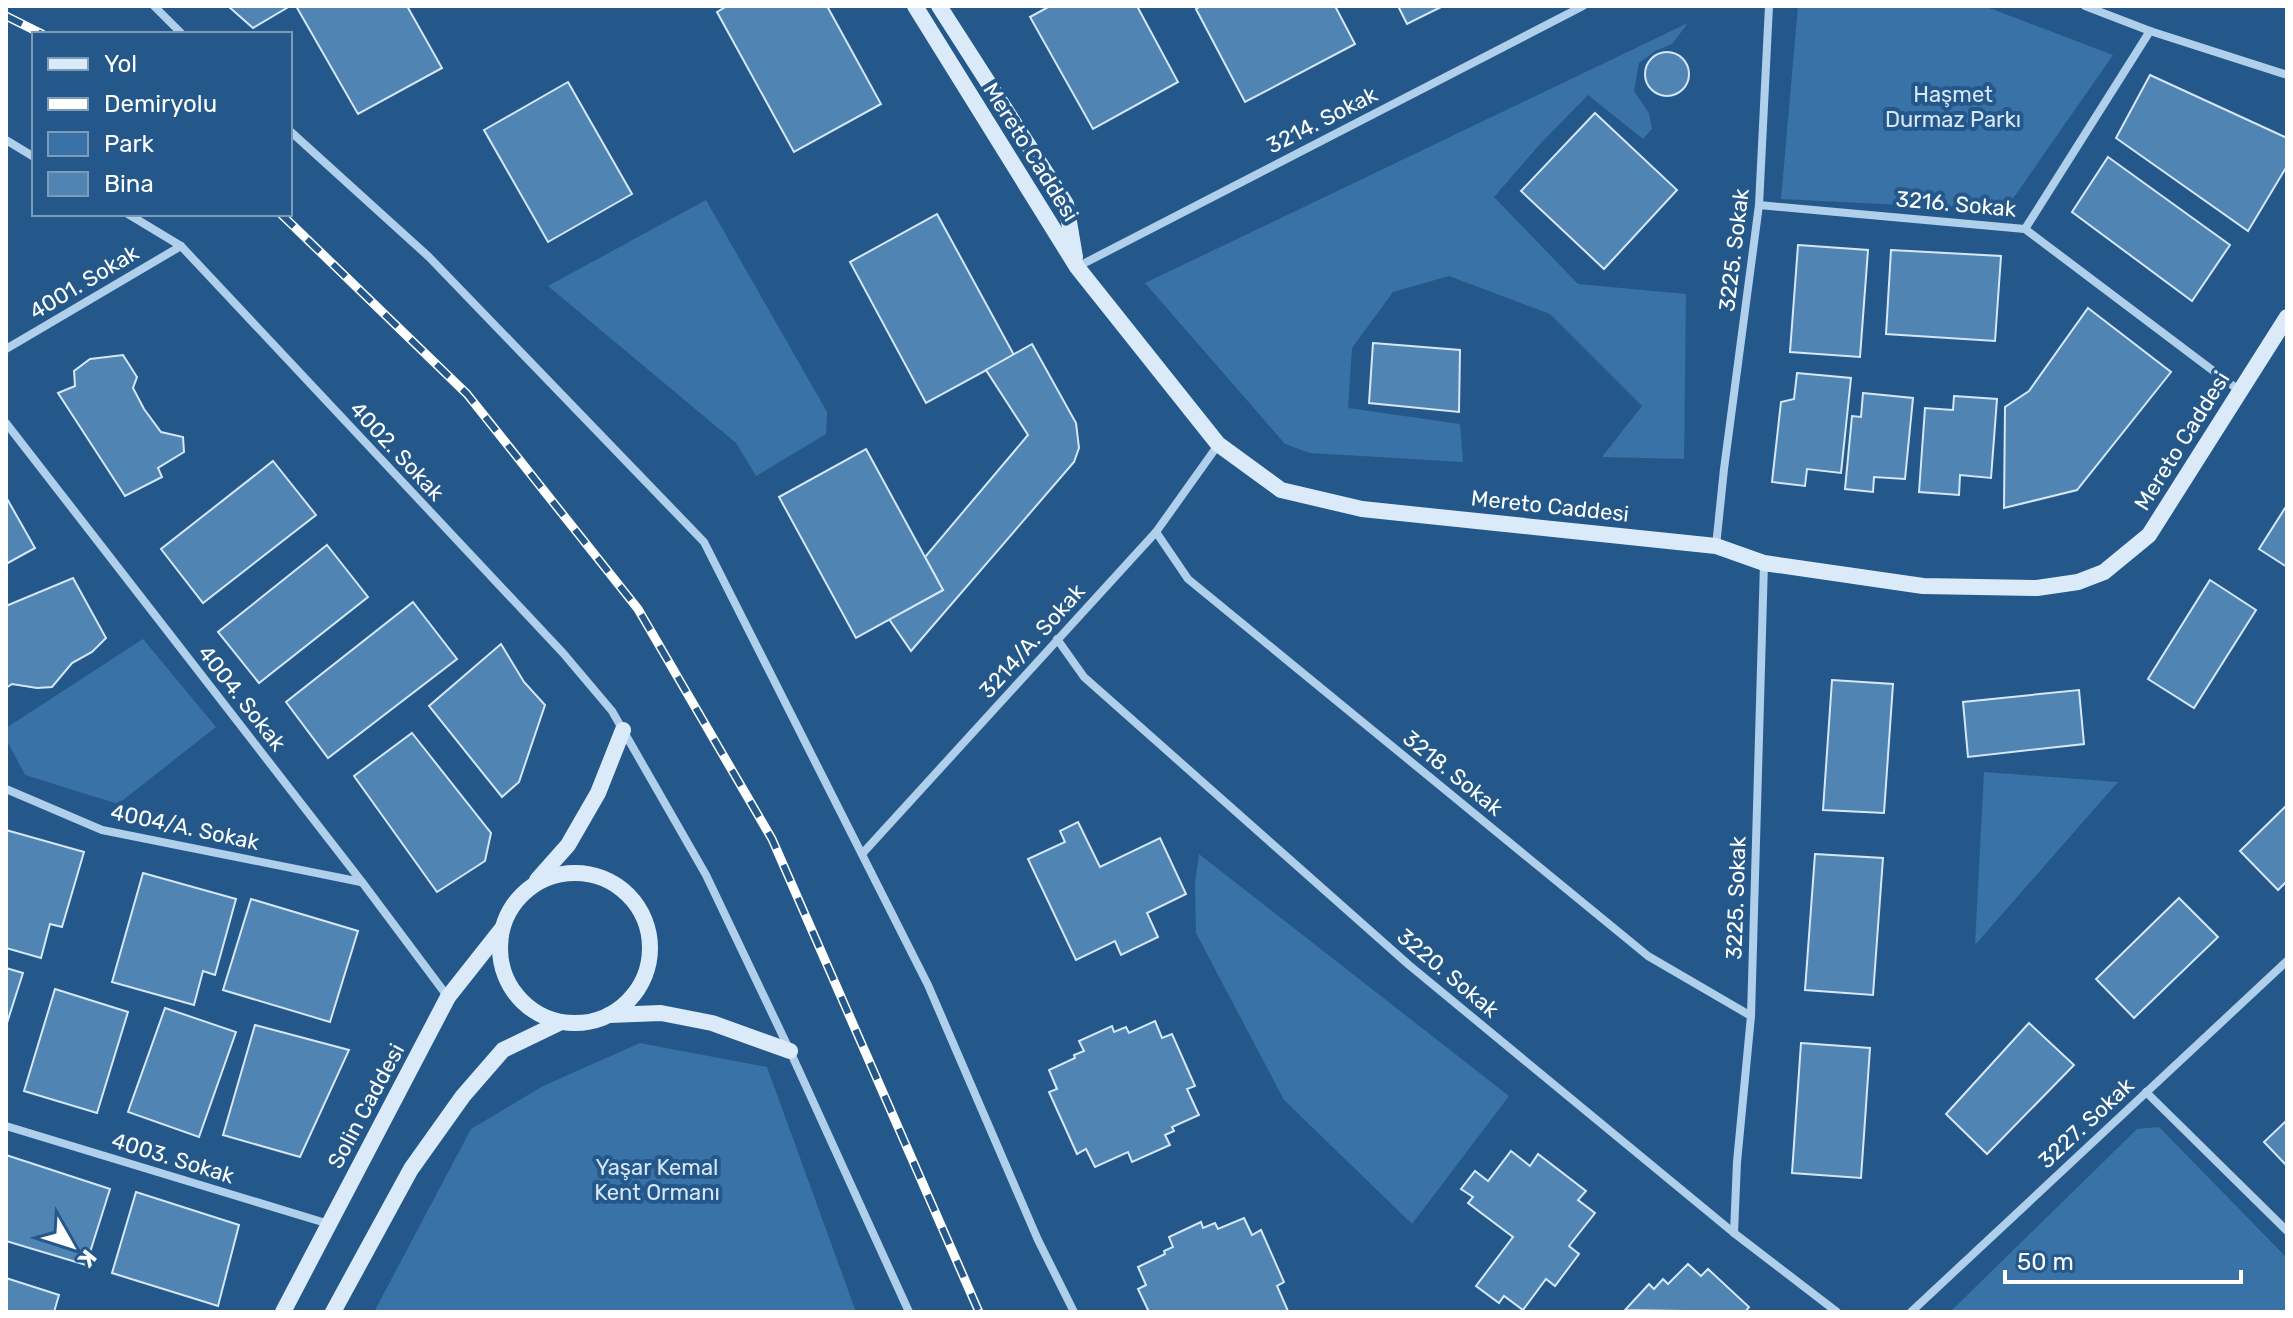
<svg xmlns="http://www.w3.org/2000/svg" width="2293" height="1318" viewBox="0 0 2293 1318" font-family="Rubik,sans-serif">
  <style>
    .green { fill: #3872a7 }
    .building { fill: #5084b3; stroke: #d5e7f8; stroke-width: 2 }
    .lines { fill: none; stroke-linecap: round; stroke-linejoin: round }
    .street { stroke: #b0cfea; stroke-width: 8 }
    .secondary { stroke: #dbeaf8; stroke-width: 16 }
    .rail-casing { stroke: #fff; stroke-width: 9 }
    .rail { stroke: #24588a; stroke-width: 6; stroke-dasharray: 18; stroke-linecap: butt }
    .labels { text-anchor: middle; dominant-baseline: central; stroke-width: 8; stroke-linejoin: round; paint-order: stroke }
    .park-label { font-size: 22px; fill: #d5e7f8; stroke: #24588a }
    .street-label { font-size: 22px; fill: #fff; stroke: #24588a }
  </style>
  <rect width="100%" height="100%" fill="#24588a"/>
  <g class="green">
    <path d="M1798 6H1984L2113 55 2005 210 1781 199Z"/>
    <path d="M1688 23 1672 44 1655 51 1639 63 1634 91 1649 113 1652 129 1643 139 1588 95 1541 143 1494 197 1578 284 1686 294 1684 459 1602 457 1642 406 1550 314 1449 276 1393 292 1352 348 1348 408 1460 424 1463 462 1310 453 1285 444 1145 283Z"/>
    <path d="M706 200 827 412 826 434 756 476 736 443 548 286Z"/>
    <path d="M143 639 216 727 118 804 25 775 6 739V728Z"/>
    <path d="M1984 772 2118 782 1975 945Z"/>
    <path d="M1199 854 1509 1096 1412 1224 1284 1100 1196 933 1195 883Z"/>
    <path d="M640 1043 767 1067 856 1312H374L471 1129 543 1086Z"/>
    <path d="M2159 1127 2287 1258V1312H1950L2137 1129Z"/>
  </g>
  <g class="building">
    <path d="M228 6H290L253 28Z"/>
    <path d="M296 6H407L442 68 358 114Z"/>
    <path d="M727 6H827L881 104 794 152 717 12Z"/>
    <path d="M1050 6H1137L1178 82 1093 129 1030 17Z"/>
    <path d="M1201 6H1335L1355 44 1245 102 1196 9Z"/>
    <path d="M1398 6H1443L1407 24Z"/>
    <circle cx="1667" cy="74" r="22"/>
    <path d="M2150 75 2287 138V166L2248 231 2116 138Z"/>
    <path d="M568 82 632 194 548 242 484 130Z"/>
    <path d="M1595 113 1677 190 1604 269 1521 191Z"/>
    <path d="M2108 157 2230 245 2192 301 2072 212Z"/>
    <path d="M937 214 1014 355 926 403 850 262Z"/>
    <path d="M1798 245 1868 250 1860 357 1790 352Z"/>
    <path d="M1891 250 2001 256 1995 341 1886 334Z"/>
    <path d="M2088 308 2171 372 2077 490 2004 508 2005 407 2029 391Z"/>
    <path d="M1373 343 1460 350 1459 412 1369 403Z"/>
    <path d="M1032 344 1076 423 1079 448 1074 462 911 651 889 619 943 590 925 557 1028 435 986 370Z"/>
    <path d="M123 355 137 377 133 388 144 409 161 432 183 437 184 452 158 468 162 477 125 496 58 393 75 386 74 371 90 359Z"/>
    <path d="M1797 373 1851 378 1841 473 1807 469 1805 486 1772 482 1781 402 1794 399Z"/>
    <path d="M1863 393 1913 398 1905 479 1874 477 1873 492 1845 489 1852 416 1861 417Z"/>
    <path d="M1954 396 1997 399 1991 478 1960 475 1959 495 1919 492 1925 408 1953 410Z"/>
    <path d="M866 449 943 590 856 638 779 497Z"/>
    <path d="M273 461 316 515 203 603 161 549Z"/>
    <path d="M6 497 35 548 6 564Z"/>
    <path d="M2287 505V567L2259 549Z"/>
    <path d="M327 545 368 597 259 683 218 632Z"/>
    <path d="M73 578 106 638 92 652 72 663 52 687 37 688 12 684 6 688V606Z"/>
    <path d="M2210 580 2256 610 2194 708 2148 679Z"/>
    <path d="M413 602 457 659 328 758 286 702Z"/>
    <path d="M501 644 524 682 545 705 519 782 502 797 429 706Z"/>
    <path d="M1832 680 1893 684 1884 813 1823 810Z"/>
    <path d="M2079 690 2084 744 1968 757 1963 702Z"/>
    <path d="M412 733 491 833 485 861 437 892 354 776Z"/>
    <path d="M2287 805V881L2278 890 2240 851Z"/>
    <path d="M1078 822 1100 867 1160 838 1186 894 1147 913 1158 937 1121 955 1115 941 1076 960 1028 859 1065 842 1060 831Z"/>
    <path d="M6 830 84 852 62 927 50 924 41 958 6 948Z"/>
    <path d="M1815 854 1883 858 1873 995 1805 990Z"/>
    <path d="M143 873 236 899 215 975 203 971 194 1005 112 982Z"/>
    <path d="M2179 898 2218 937 2134 1018 2096 979Z"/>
    <path d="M251 899 358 931 330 1022 223 990Z"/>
    <path d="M6 968 23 973 6 1026Z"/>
    <path d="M55 989 128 1012 97 1113 24 1091Z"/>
    <path d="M165 1008 236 1032 199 1137 128 1112Z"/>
    <path d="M1155 1021 1162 1038 1172 1034 1195 1086 1187 1089 1199 1115 1172 1127 1174 1131 1165 1135 1170 1145 1132 1162 1128 1152 1095 1167 1086 1149 1077 1154 1049 1092 1057 1089 1049 1070 1075 1058 1074 1055 1084 1051 1079 1041 1112 1026 1114 1032 1126 1027 1129 1033Z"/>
    <path d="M2029 1023 2074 1065 1987 1154 1946 1114Z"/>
    <path d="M255 1025 349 1050 300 1157 223 1135Z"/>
    <path d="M1801 1043 1870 1048 1861 1178 1792 1173Z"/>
    <path d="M2287 1120V1166L2264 1142Z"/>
    <path d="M1511 1151 1530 1166 1538 1154 1586 1191 1578 1200 1595 1213 1569 1246 1579 1254 1555 1286 1546 1279 1523 1310 1504 1296 1499 1303 1476 1286 1513 1237 1468 1203 1473 1197 1461 1189 1475 1171 1488 1181Z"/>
    <path d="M6 1155 110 1189 86 1265 6 1241Z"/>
    <path d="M136 1192 239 1225 218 1306 112 1273Z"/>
    <path d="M1244 1218 1252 1235 1261 1230 1284 1282 1277 1286 1288 1311 1149 1312 1138 1289 1146 1285 1138 1267 1165 1254 1164 1251 1173 1247 1169 1237 1201 1222 1203 1228 1215 1223 1218 1229Z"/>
    <path d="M1688 1264 1701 1276 1708 1269 1749 1307 1745 1312 1625 1310 1649 1284 1654 1289 1663 1279 1668 1284Z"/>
    <path d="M6 1278 59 1295 54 1312H6Z"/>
  </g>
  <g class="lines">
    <g class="street">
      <path d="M154 6 182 34"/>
      <path d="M2085 6 2150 31 2287 75"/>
      <path d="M290 131 429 257 704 542 928 985 1038 1240 1074 1312"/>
      <path d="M6 140 34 157"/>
      <path d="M1759 205 2025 229 2240 391"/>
      <path d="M128 214 181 246 563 653 612 711 706 875 790 1051 909 1312"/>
      <path d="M2025 229 2150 31"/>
      <path d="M1077 267 1583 6"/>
      <path d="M6 349 181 246"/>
      <path d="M6 423 362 882 448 997"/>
      <path d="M1156 532 1188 579 1648 956 1751 1016"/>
      <path d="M1716 546 1724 469 1759 205 1769 6"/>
      <path d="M1057 639 1084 677 1409 965 1734 1233 1837 1312"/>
      <path d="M6 789 102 830 361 882"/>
      <path d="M862 854 1156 532 1218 445"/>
      <path d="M2146 1092 2287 1231"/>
      <path d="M6 1126 329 1224"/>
      <path d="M1734 1233 1737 1162 1751 1016 1764 563"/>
      <path d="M1911 1312 2287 961"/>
    </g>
    <g class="secondary">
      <path d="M915 6 1077 267 1218 444 1281 490 1362 509 1716 546 1764 563 1923 586 2037 588 2078 582 2104 572 2149 535 2287 317"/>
      <path d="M939 6 1066 204 1075 257"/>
      <circle cx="575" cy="948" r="75"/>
      <path d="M537 880 568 845 598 793 623 730"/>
      <path d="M609 1015 661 1013 712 1023 790 1051"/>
      <path d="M283 1312 448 997 501 930"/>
      <path d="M333 1312 411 1169 463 1096 503 1050 561 1022"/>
    </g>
    <g class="rail-casing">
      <g id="rail">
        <path d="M6 16 42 34"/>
        <path d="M281 214 467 394 638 609 772 839 979 1312"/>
      </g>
    </g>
    <use href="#rail" class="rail"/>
  </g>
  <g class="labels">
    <g class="park-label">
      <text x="1953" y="94">Haşmet<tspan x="1953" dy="25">Durmaz Parkı</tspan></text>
      <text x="657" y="1167">Yaşar Kemal<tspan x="657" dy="25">Kent Ormanı</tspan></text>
    </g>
    <g class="street-label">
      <text transform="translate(1322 120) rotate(-27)">3214. Sokak</text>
      <text transform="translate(1031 152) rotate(58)">Mereto Caddesi</text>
      <text transform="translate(1956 204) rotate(5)">3216. Sokak</text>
      <text transform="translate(1734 250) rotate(-83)">3225. Sokak</text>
      <text transform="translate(84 282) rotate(-31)">4001. Sokak</text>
      <text transform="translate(2182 441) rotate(-58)">Mereto Caddesi</text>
      <text transform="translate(397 451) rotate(47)">4002. Sokak</text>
      <text transform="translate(1550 506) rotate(6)">Mereto Caddesi</text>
      <text transform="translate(1032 641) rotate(-48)">3214/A. Sokak</text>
      <text transform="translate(242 698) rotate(52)">4004. Sokak</text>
      <text transform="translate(1453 773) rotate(39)">3218. Sokak</text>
      <text transform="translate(185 827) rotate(12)">4004/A. Sokak</text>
      <text transform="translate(1736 898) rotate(-88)">3225. Sokak</text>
      <text transform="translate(1448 973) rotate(40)">3220. Sokak</text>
      <text transform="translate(366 1106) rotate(-62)">Solin Caddesi</text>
      <text transform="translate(2086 1123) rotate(-43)">3227. Sokak</text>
      <text transform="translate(173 1158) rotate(17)">4003. Sokak</text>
    </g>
  </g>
  <rect width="2293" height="1318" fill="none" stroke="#ffffff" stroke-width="16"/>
  <rect x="32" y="32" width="260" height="184" fill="#24588a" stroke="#7c9bb9" stroke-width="2"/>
  <rect x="48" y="58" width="40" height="12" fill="#dbeaf8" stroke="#7c9bb9" stroke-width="2"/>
  <text x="104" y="72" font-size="24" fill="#ffffff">Yol</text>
  <rect x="48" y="98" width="40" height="12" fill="#ffffff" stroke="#7c9bb9" stroke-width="2"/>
  <text x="104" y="112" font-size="24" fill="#ffffff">Demiryolu</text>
  <rect x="48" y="132" width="40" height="24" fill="#3872a7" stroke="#7c9bb9" stroke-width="2"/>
  <text x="104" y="152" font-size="24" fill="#ffffff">Park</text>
  <rect x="48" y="172" width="40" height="24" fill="#5084b3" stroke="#7c9bb9" stroke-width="2"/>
  <text x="104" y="192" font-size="24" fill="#ffffff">Bina</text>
  <g transform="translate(72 1246) rotate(129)" stroke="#24588a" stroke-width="6" paint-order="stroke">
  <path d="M0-6L14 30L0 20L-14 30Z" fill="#ffffff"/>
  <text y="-12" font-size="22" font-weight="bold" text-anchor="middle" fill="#ffffff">K</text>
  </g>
  <path d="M2005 1270v12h236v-12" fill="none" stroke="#ffffff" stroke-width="4"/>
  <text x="2017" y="1270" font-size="24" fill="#ffffff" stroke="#24588a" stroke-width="6" paint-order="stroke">50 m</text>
</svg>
